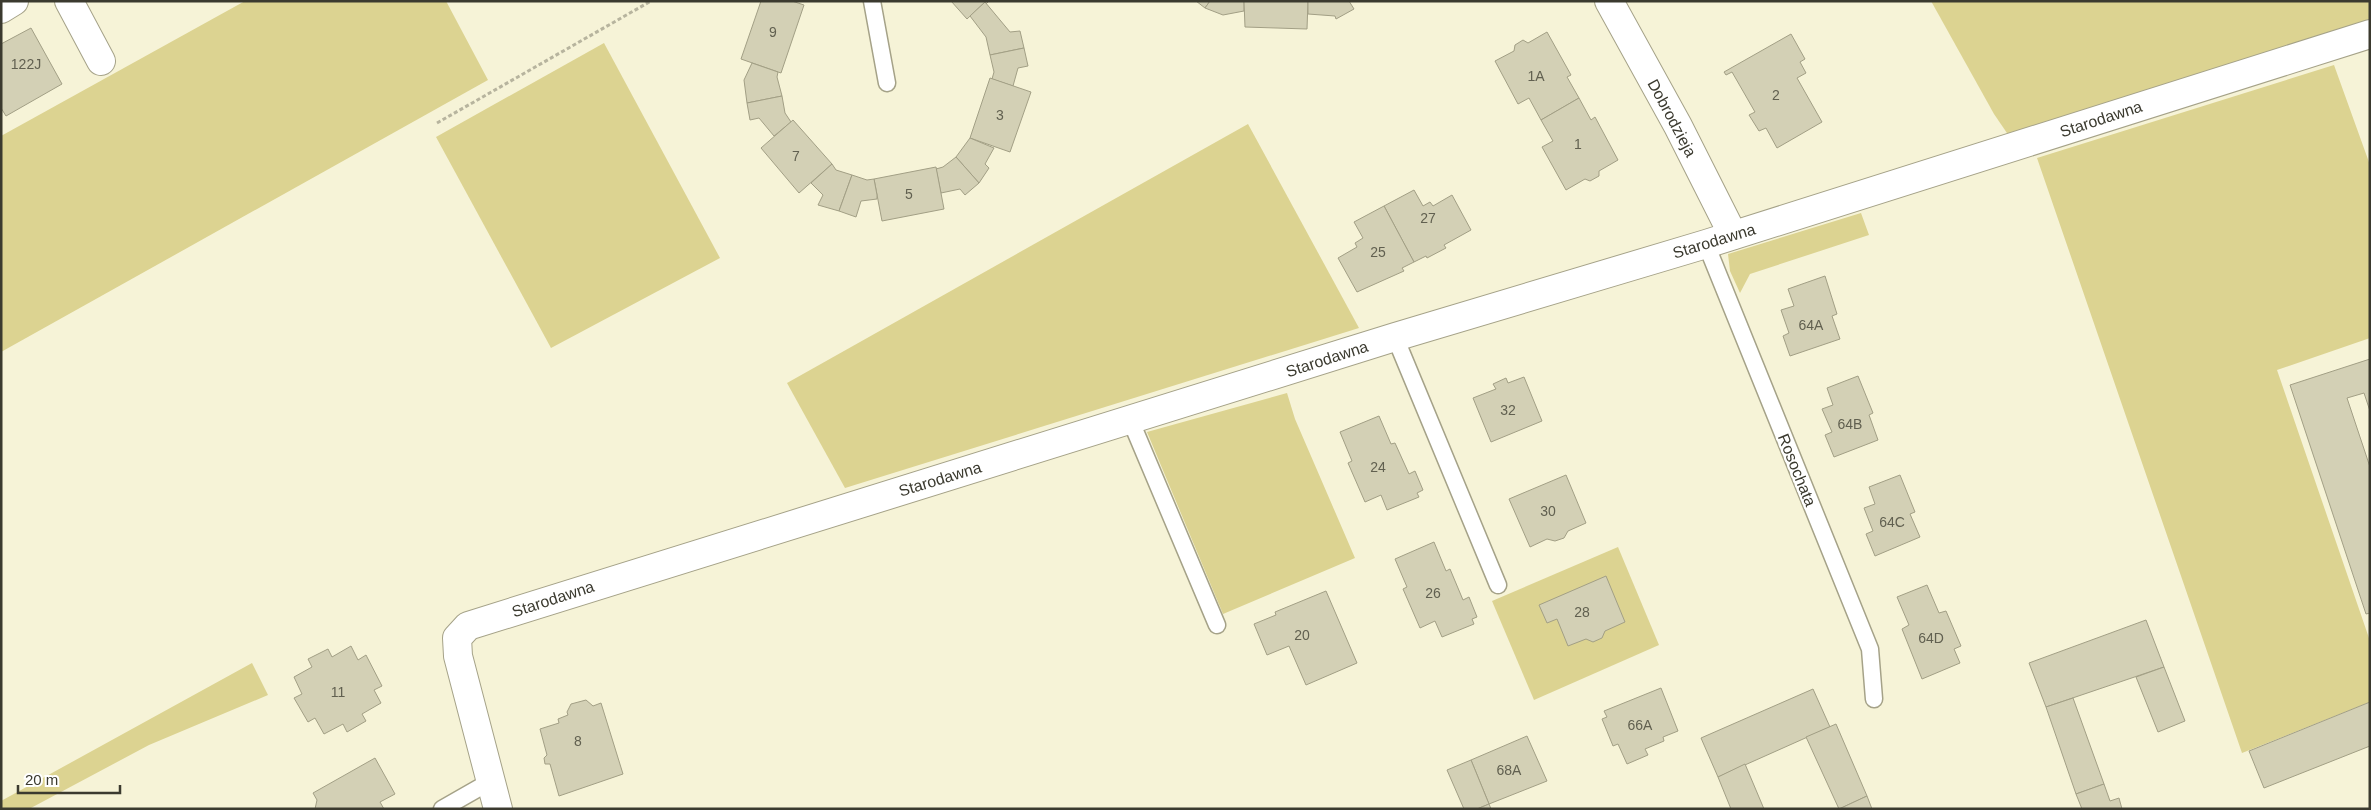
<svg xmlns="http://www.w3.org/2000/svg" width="2371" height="810" viewBox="0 0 2371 810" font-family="Arial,sans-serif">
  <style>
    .green { fill: #dcd391 }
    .building { fill: #d3d0b5; stroke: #a29f85 }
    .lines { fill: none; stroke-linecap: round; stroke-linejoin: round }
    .service-casing { stroke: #a5a288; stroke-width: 19 }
    .minor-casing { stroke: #a5a288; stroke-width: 30 }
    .path { stroke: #b7b49e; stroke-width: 3; stroke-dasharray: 4 2.5; stroke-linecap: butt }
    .service { stroke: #fff; stroke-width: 16 }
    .minor { stroke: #fff; stroke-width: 28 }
    .labels { text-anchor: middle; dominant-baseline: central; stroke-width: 4.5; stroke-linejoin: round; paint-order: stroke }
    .number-label { font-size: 14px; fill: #616050 }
    .street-label { font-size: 16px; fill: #3b3a2f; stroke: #fff }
  </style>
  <rect width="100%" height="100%" fill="#f6f3d7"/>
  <g class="green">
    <path d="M245 1H446L488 80 1 352V136Z"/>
    <path d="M1931 1H2370V23L2009 136 1994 114Z"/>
    <path d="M604 43 720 258 551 348 436 137Z"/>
    <path d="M2334 65 2370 165V338L2277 370 2370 641V702L2242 753 2037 158Z"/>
    <path d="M1248 124 1359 328 845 488 787 383Z"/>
    <path d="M1861 213 1869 235 1750 274 1740 293 1730 271 1728 254Z"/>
    <path d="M1287 393 1295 419 1355 558 1223 614 1147 432Z"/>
    <path d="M1618 547 1659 645 1534 700 1492 601Z"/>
    <path d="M252 663 268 695 149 745 29 809H1V801Z"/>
  </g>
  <g class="building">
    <path d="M761 1H792L804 5 781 73 741 59Z"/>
    <path d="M951 1H989L986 4 985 2 967 19Z"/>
    <path d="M1196 1H1210L1205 8Z"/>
    <path d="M1210 1H1244V11L1223 15 1205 8Z"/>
    <path d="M1244 1H1308L1307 29 1245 27Z"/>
    <path d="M1308 1H1349L1354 9 1336 19 1335 16 1308 14Z"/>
    <path d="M985 2 1010 32 1020 31 1024 48 990 55 986 37 970 16Z"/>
    <path d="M31 28 62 84 6 116 1 108V44Z"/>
    <path d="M1547 32 1571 75 1567 77 1579 98 1541 120 1529 98 1518 104 1495 61 1514 51 1515 45 1523 40 1528 43Z"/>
    <path d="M1791 34 1805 59 1800 62 1806 73 1797 78 1822 122 1777 148 1766 128 1759 131 1749 115 1755 112 1732 72 1726 75 1724 72Z"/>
    <path d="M1024 48 1028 66 1018 68 1013 86 992 79 994 72 990 55Z"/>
    <path d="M752 63 778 72 777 77 782 96 747 103 744 80Z"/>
    <path d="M990 78 1031 92 1010 152 970 138Z"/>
    <path d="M782 96 785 113 791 122 774 136 759 118 750 120 747 103Z"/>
    <path d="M1579 98 1591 120 1595 117 1618 160 1599 171V176L1590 181 1585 179 1566 190 1542 147 1553 141 1541 120Z"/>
    <path d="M793 120 832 164 799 193 761 148Z"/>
    <path d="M970 138 994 148 985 164 989 168 979 183 956 157Z"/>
    <path d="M956 157 979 183 965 195 960 189 941 193 936 169 943 167Z"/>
    <path d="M832 164 836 170 852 175 839 211 818 205 823 195 811 183Z"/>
    <path d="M936 167 944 209 882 221 874 179Z"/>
    <path d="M852 175 867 180 874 179 877 195V199L861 201 856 217 839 211Z"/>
    <path d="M1414 190 1423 206 1430 202 1433 206 1452 195 1471 230 1444 245 1446 248 1427 258 1426 256 1414 262 1384 206Z"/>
    <path d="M1384 206 1414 262 1402 268 1404 271 1357 292 1338 258 1357 247 1355 243 1363 238 1354 222Z"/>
    <path d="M1825 276 1837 314 1832 316 1840 339 1790 356 1783 336 1789 333 1781 310 1794 306 1788 289Z"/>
    <path d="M2370 359V411L2364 393 2347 398 2370 467V613L2366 614 2290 385Z"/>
    <path d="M1858 376 1873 413 1869 415 1878 440 1834 457 1825 435 1832 432 1822 409 1833 405 1827 388Z"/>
    <path d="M1524 377 1542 421 1491 442 1473 398 1496 389 1493 384 1506 378 1508 383Z"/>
    <path d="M1379 416 1391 444 1395 443 1409 474 1415 471 1423 490 1417 493 1419 497 1387 510 1381 495 1365 502 1348 463 1352 461 1340 432Z"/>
    <path d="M1566 475 1586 523 1568 531 1564 538 1555 541 1547 539 1530 547 1509 499Z"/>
    <path d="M1900 475 1915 512 1910 514 1920 537 1875 556 1866 534 1873 531 1864 508 1875 504 1869 487Z"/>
    <path d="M1434 542 1446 571 1450 569 1463 600 1469 597 1477 617 1472 619 1474 624 1442 637 1435 621 1420 628 1403 589 1407 587 1395 559Z"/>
    <path d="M1606 576 1625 622 1605 631 1602 638 1593 642 1586 639 1568 646 1557 619 1547 623 1539 605Z"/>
    <path d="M1927 585 1939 613 1946 611 1961 646 1954 649 1960 663 1922 679 1902 629 1909 625 1897 597Z"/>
    <path d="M1326 591 1357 663 1306 685 1289 646 1267 655 1254 624 1276 615 1275 612Z"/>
    <path d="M2146 620 2164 667 2046 707 2029 663Z"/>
    <path d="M351 646 358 660 366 655 382 686 374 690 381 703 362 714 366 721 347 732 343 724 324 734 315 718 308 722 294 698 302 694 294 677 312 667 308 659 328 649 332 657Z"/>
    <path d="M2164 667 2185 721 2158 732 2136 677Z"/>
    <path d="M1661 688 1678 731 1663 737 1664 741 1645 749 1648 755 1627 764 1618 744 1613 746 1602 719 1607 717 1604 711Z"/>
    <path d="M1813 689 1830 727 1718 777 1701 738Z"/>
    <path d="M2073 698 2104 784 2076 794 2046 707Z"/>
    <path d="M586 700 593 706 601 703 623 774 559 796 550 764H545L544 758 547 755 540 729 559 723 558 719 568 715 567 712 571 704Z"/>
    <path d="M2370 702V746L2264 788 2249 751Z"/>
    <path d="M1836 724 1867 796 1839 809 1806 737Z"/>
    <path d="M1527 736 1547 781 1489 804 1471 760Z"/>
    <path d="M375 758 395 794 380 802 384 809H315L317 800 313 793Z"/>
    <path d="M1471 760 1489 804 1477 809H1464L1447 770Z"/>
    <path d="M1745 764 1764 809H1731L1718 777Z"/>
    <path d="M2104 784 2110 801 2119 798 2122 809H2082L2076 794Z"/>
    <path d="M1867 796 1872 809H1839Z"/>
    <path d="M1489 804 1491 809H1477Z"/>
  </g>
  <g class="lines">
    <g class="service-casing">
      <g id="service">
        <path d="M872 1 887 83"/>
        <path d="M1706 244 1870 649 1874 699"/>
        <path d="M1395 337 1498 585"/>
        <path d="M1130 419 1217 625"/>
        <path d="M442 809 491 781"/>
      </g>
    </g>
    <g class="minor-casing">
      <g id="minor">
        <path d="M69 1 101 61"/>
        <path d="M1609 1 1678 126 1733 235"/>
        <path d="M1 9 14 1"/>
        <path d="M498 809 458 656 457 638 468 626 1395 337 1706 244 2370 34"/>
      </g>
    </g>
    <path class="path" d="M437 123 651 1"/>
    <use href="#service" class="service"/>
    <use href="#minor" class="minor"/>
  </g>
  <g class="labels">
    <g class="number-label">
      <text x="773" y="32">9</text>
      <text x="26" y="64">122J</text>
      <text x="1536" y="76">1A</text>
      <text x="1776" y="95">2</text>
      <text x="1000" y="115">3</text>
      <text x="1578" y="144">1</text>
      <text x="796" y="156">7</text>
      <text x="909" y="194">5</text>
      <text x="1428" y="218">27</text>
      <text x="1378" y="252">25</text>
      <text x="1811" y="325">64A</text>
      <text x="1508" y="410">32</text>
      <text x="1850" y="424">64B</text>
      <text x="1378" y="467">24</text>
      <text x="1548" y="511">30</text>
      <text x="1892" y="522">64C</text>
      <text x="1433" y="593">26</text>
      <text x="1582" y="612">28</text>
      <text x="1302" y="635">20</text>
      <text x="1931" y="638">64D</text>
      <text x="338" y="692">11</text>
      <text x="1640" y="725">66A</text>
      <text x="578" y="741">8</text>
      <text x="1509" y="770">68A</text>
    </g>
    <g class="street-label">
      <text transform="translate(1672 118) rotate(62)">Dobrodzieja</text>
      <text transform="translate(2101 119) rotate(-18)">Starodawna</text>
      <text transform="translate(1714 241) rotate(-17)">Starodawna</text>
      <text transform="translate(1327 359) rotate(-18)">Starodawna</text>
      <text transform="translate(1797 470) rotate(68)">Rosochata</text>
      <text transform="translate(940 479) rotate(-17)">Starodawna</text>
      <text transform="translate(553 599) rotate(-18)">Starodawna</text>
    </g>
  </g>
  <rect width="2371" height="810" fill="none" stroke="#3b3a2f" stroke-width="5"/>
  <path d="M18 785v8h102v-8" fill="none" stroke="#3b3a2f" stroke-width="2.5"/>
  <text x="25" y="785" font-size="15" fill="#3b3a2f" stroke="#ffffff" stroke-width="4" paint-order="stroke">20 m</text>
</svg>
